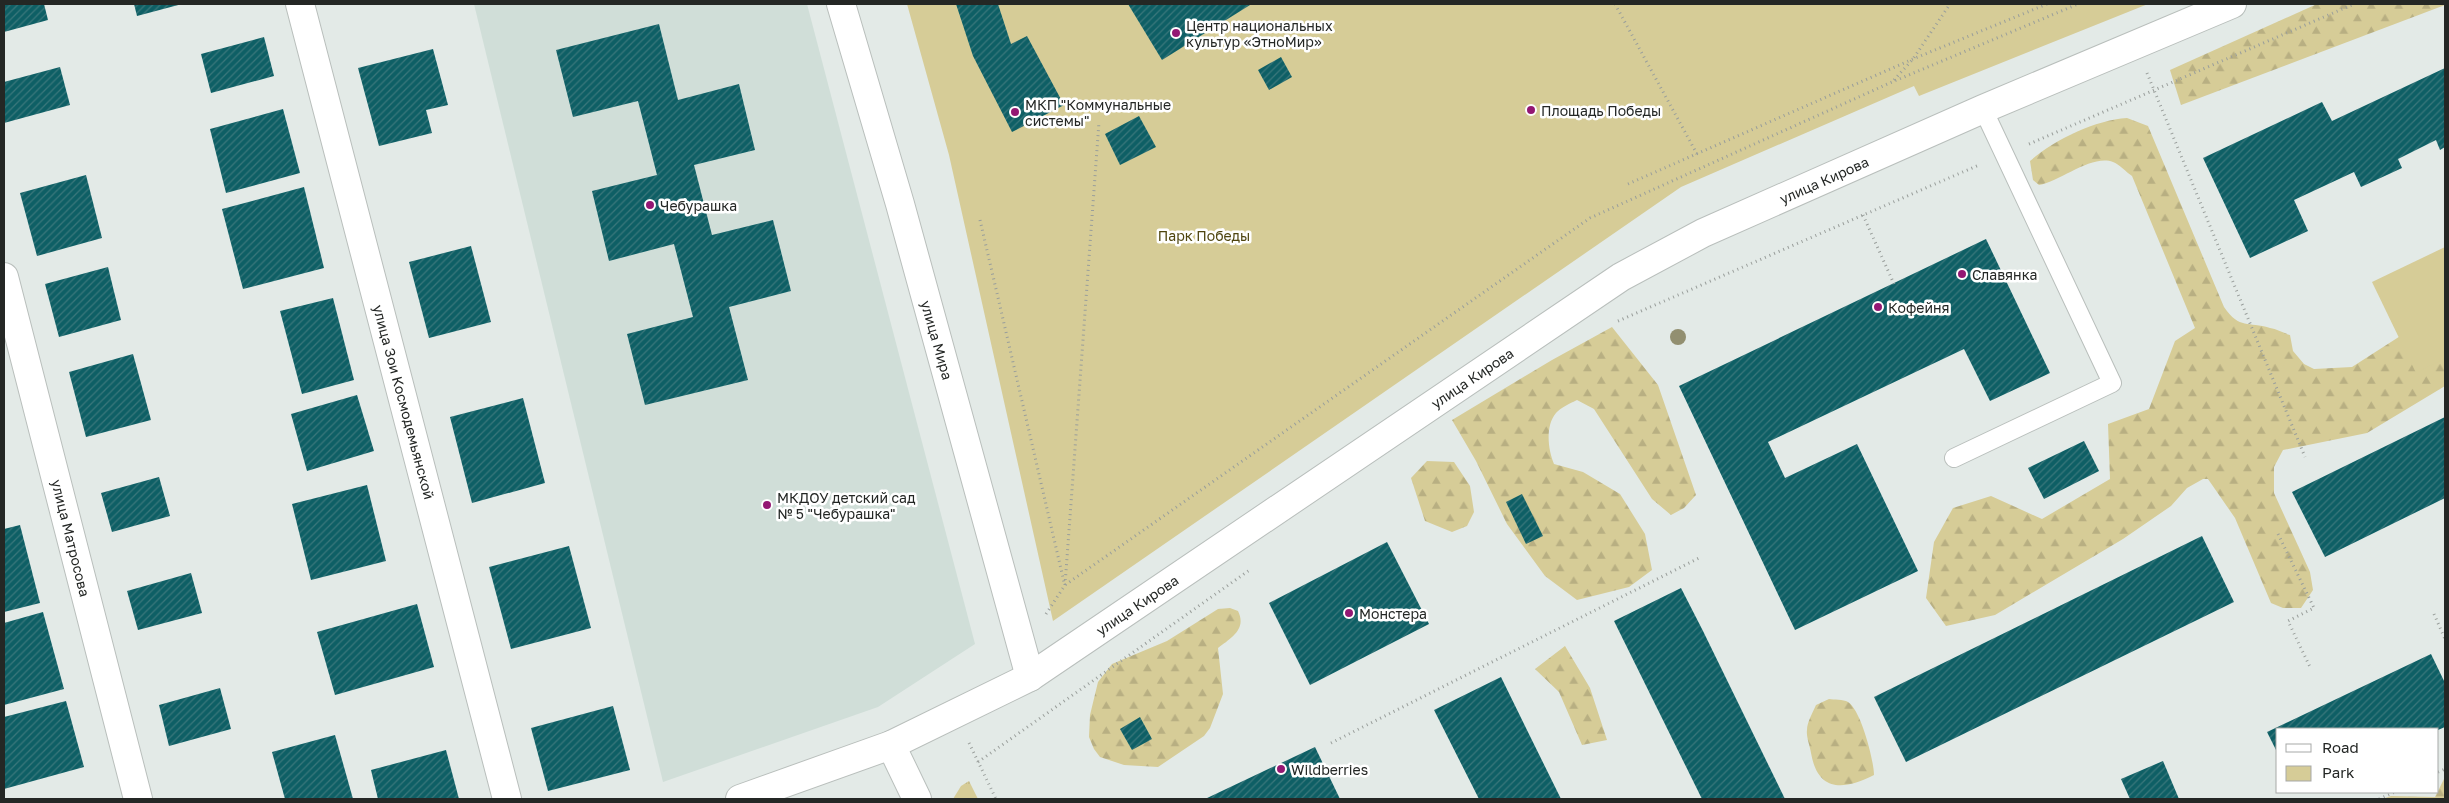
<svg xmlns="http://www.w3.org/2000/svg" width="2449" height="803" viewBox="0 0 2449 803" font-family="'Golos Text',sans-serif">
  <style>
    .built { fill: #d0ded8 }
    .grass { fill: url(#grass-tufts) }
    .forest { fill: url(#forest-firs) }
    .green { fill: #d6cc97 }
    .building { fill: url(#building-hatch) }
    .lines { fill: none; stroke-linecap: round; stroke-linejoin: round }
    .service-casing { stroke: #b9bfbc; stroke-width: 20 }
    .minor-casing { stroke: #b9bfbc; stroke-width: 30 }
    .path { stroke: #999e9b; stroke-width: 3; stroke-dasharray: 1 4; stroke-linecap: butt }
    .service { stroke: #fff; stroke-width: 18 }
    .minor { stroke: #fff; stroke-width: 28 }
    .tree { fill: #928f70 }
    .poi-dot { fill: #931773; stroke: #fff; stroke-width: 2 }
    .labels { text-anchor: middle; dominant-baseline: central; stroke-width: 5; stroke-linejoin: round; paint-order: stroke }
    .poi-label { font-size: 14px; fill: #242725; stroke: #fff; text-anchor: start }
    .street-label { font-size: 14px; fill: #242725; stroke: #fff }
    .park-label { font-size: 14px; fill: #4f450f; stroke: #fff }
  </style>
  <defs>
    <pattern id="grass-tufts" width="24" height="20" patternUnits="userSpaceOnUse" patternTransform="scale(1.25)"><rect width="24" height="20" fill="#d6cc97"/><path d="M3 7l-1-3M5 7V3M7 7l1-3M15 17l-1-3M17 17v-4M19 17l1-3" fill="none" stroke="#b8af82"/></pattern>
    <pattern id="forest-firs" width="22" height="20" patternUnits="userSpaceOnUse" patternTransform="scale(1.25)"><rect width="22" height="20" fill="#d6cc97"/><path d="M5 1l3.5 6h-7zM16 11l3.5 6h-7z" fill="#b8af82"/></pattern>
    <pattern id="building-hatch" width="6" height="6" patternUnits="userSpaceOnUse" patternTransform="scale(1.25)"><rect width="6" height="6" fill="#0e5f65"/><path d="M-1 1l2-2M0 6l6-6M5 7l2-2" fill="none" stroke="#3a777b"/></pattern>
  </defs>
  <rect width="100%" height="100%" fill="#e3eae7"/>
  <path class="built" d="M474 4H807L975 644 878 707 663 782Z"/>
  <path class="grass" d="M969 781 978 799H953L961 786Z"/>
  <g class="forest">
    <path d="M2317 4 2445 5 2181 105 2170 70Z"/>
    <path d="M2127 118 2148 126 2224 307C2240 330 2248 321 2270 328 2277 329 2283 333 2290 335L2293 351 2304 364 2314 369 2352 367 2419 324 2445 319V386L2367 433 2283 450 2274 467V493L2310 572 2313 590 2301 608H2283L2271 603 2235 518 2208 479H2203L2187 488 2171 506 2123 539 1995 615 1946 626 1926 598 1934 542 1953 508 1991 496 2042 519 2110 479 2108 424 2149 409 2175 341 2195 328 2132 176C2126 172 2119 164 2113 162 2092 154 2061 181 2039 185L2033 180 2030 161C2054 140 2095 120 2127 118Z"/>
    <path d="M1612 327 1658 385 1696 495 1684 508 1671 515 1652 499 1594 409 1577 400C1571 403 1560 408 1556 413 1545 426 1548 450 1554 464L1583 472 1620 494 1645 534 1652 570 1629 587 1577 600 1545 576 1507 524 1476 461 1452 420 1552 360Z"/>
    <path d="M1427 461 1454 462 1470 486 1474 512 1467 526 1452 532 1425 521 1411 478Z"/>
    <path d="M1230 608 1238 611C1247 629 1231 638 1218 648L1223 694 1210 728 1204 736 1158 767 1124 765 1100 757 1094 749 1089 737 1090 715 1098 682 1112 664 1167 641 1218 609Z"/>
    <path d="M1565 646 1590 688 1607 740 1582 745 1559 692 1535 669Z"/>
    <path d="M1829 699C1834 700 1843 699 1848 702 1861 710 1874 761 1874 775 1844 790 1818 793 1811 753 1810 746 1806 737 1807 730 1807 722 1813 712 1816 705Z"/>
    <path d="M2445 777V799H2382L2391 796 2435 797Z"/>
  </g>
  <g class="green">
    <path d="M907 4H2148L1919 96 1914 86 1681 187 1053 621 949 155Z"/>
    <path d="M2445 247V358L2416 373 2372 282Z"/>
  </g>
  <g class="building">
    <path d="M4 4H44L48 20 4 32Z"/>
    <path d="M134 4H182L137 16Z"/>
    <path d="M956 4H998L1011 44 1027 36 1064 105 1012 132 973 56Z"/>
    <path d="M1128 4H1249L1250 5 1162 60Z"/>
    <path d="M659 24 678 100 739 84 755 150 694 165 712 235 773 220 791 291 729 307 748 380 645 405 627 334 693 317 674 244 609 261 592 191 657 175 638 101 573 117 556 50Z"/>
    <path d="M264 37 274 76 211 93 201 54Z"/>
    <path d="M433 49 448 105 426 110 432 133 379 146 358 68Z"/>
    <path d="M1281 57 1292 77 1269 90 1258 70Z"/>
    <path d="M60 67 70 105 4 123V82Z"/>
    <path d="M2445 68V147L2440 150 2436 140 2398 159 2402 168 2361 187 2354 172 2294 200 2308 231 2250 258 2203 158 2322 102 2332 121Z"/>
    <path d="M283 109 300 173 226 193 210 129Z"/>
    <path d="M1139 116 1156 147 1120 165 1105 134Z"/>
    <path d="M86 175 102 238 37 256 20 193Z"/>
    <path d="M304 187 324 268 243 289 222 209Z"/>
    <path d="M1986 239 2050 373 1990 401 1964 349 1768 442 1785 478 1857 444 1918 571 1795 630 1679 386Z"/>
    <path d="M471 246 491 322 429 338 409 262Z"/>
    <path d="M108 267 121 320 59 337 45 284Z"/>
    <path d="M333 298 354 380 302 394 280 311Z"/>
    <path d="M133 354 151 420 86 437 69 372Z"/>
    <path d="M357 395 374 451 307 471 291 414Z"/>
    <path d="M523 398 545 483 472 503 450 417Z"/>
    <path d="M2445 417V498L2325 557 2292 492Z"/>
    <path d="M2084 441 2099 471 2044 499 2028 468Z"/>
    <path d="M159 477 170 516 112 532 101 493Z"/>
    <path d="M367 485 386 561 311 580 292 504Z"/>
    <path d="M1522 494 1543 536 1526 544 1506 502Z"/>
    <path d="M20 525 40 603 4 612V529Z"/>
    <path d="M2202 536 2234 602 1906 762 1874 697Z"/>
    <path d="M1387 542 1429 624 1310 685 1269 603Z"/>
    <path d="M569 546 591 628 511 649 489 567Z"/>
    <path d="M191 573 202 613 138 630 127 591Z"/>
    <path d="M1681 588 1703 631 1785 799H1702L1614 621Z"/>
    <path d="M417 604 434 667 335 695 317 632Z"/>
    <path d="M43 612 64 689 4 705V623Z"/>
    <path d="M2431 654 2445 683V727L2438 730 2278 729V754L2267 732Z"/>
    <path d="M1501 677 1525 726 1561 799H1479L1434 710Z"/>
    <path d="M220 688 231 729 169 746 159 705Z"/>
    <path d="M66 701 84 767 4 789V717Z"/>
    <path d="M613 706 630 770 548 791 531 728Z"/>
    <path d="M1140 717 1152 739 1132 750 1120 729Z"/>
    <path d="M335 735 353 799H285L272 752Z"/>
    <path d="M1315 747 1340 799H1205Z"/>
    <path d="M446 750 459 799H378L371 770Z"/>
    <path d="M2163 761 2179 799H2130L2121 779Z"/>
  </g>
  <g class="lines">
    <g class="service-casing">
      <path id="service" d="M1954 458 2112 383 1983 109"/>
    </g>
    <g class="minor-casing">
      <g id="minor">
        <path d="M300 4 507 799"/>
        <path d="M841 4 900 204 1030 677"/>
        <path d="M4 277 138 799"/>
        <path d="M891 745 917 799"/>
        <path d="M740 799 891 745 1030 677 1621 277 1703 233 1983 109 2232 4"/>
      </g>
    </g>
    <g class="path">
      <path d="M1615 4 1697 154"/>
      <path d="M2147 73 2305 457"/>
      <path d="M1894 80 1913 59 1950 4"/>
      <path d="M2029 144 2354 4"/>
      <path d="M1628 184 1913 59 2047 4"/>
      <path d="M1863 215 1894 284"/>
      <path d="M980 220 1064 582"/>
      <path d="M1618 321 1979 165"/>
      <path d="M2278 534 2314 608 2288 621 2311 669"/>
      <path d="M1065 585 1099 122"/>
      <path d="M1046 614 1065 585 1590 218 1892 82 2078 4"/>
      <path d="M2434 614 2445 639"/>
      <path d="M969 743 996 799"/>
      <path d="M1331 743 1699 558"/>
      <path d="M978 762 1251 569"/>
      <path d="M2438 772 2445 769"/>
      <path d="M2379 799 2395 792"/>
    </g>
    <use href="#service" class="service"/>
    <use href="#minor" class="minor"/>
  </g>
  <circle class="tree" cx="1678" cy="337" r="8"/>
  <g class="poi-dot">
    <circle cx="1176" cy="33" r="5"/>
    <circle cx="1531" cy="110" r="5"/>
    <circle cx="1015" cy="112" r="5"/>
    <circle cx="650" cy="205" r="5"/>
    <circle cx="1962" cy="274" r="5"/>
    <circle cx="1878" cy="307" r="5"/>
    <circle cx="767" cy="505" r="5"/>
    <circle cx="1349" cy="613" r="5"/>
    <circle cx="1281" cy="769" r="5"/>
  </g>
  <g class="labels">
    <g class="poi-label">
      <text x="1186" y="25">Центр национальных<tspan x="1186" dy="16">культур «ЭтноМир»</tspan></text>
      <text x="1025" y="104">МКП "Коммунальные<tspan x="1025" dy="16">системы"</tspan></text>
      <text x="1541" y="110">Площадь Победы</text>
      <text x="660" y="205">Чебурашка</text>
      <text x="1972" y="274">Славянка</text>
      <text x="1888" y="307">Кофейня</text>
      <text x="777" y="497">МКДОУ детский сад<tspan x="777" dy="16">№ 5 "Чебурашка"</tspan></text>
      <text x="1359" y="613">Монстера</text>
      <text x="1291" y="769">Wildberries</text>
    </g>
    <g class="street-label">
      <text transform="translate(1824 180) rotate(-24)">улица Кирова</text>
      <text transform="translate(937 340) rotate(74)">улица Мира</text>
      <text transform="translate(1472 378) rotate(-34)">улица Кирова</text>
      <text transform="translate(404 402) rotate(75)">улица Зои Космодемьянской</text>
      <text transform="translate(71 538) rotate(76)">улица Матросова</text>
      <text transform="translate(1137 605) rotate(-34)">улица Кирова</text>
    </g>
    <g class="park-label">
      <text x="1204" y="235">Парк Победы</text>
    </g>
  </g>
  <rect width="2449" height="803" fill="none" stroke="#242725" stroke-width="10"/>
  <rect x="2276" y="728" width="162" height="65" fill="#ffffff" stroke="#a7a9a8"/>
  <rect x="2286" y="744" width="25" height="8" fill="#ffffff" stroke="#a7a9a8"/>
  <text x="2322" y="753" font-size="15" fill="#242725">Road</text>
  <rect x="2286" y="766" width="25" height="15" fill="#d6cc97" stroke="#a7a9a8"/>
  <text x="2322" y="778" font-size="15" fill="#242725">Park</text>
</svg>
